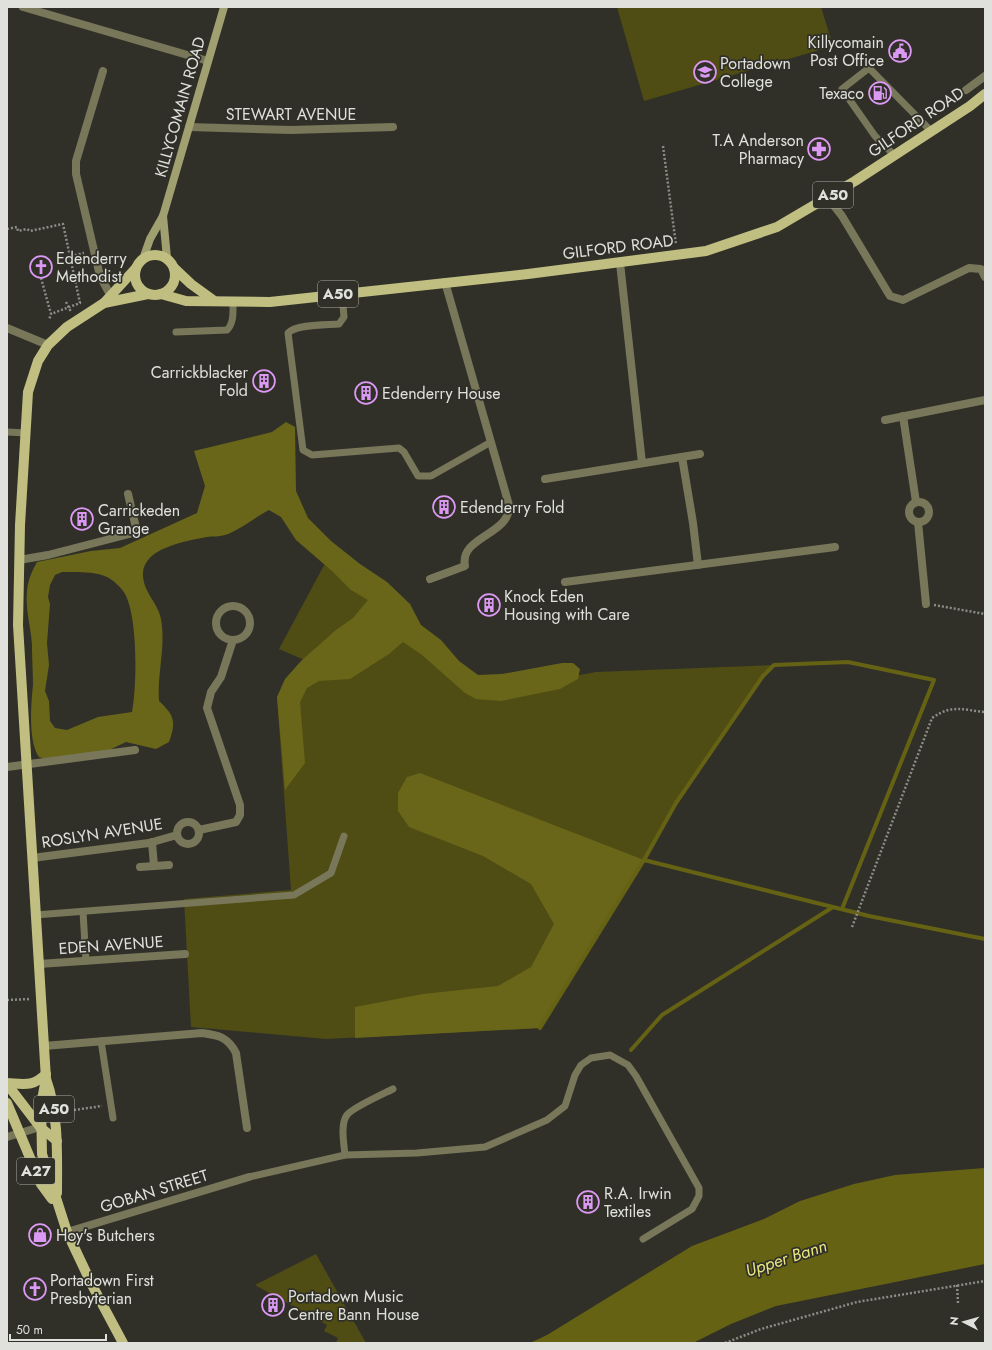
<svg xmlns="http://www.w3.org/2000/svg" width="992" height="1350" viewBox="0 0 992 1350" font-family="Jost,sans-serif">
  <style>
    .green { fill: #4f4d14 }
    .forest { fill: #696619; fill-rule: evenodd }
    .water { fill: #656214 }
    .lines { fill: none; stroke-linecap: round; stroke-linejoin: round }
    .stream { stroke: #656214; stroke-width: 4 }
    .path { stroke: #8d8d88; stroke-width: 2.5; stroke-dasharray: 2 2; stroke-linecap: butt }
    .lane { stroke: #78775a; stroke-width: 7 }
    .street { stroke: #78775a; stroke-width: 8 }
    .secondary { stroke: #a1a071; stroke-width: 8 }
    .primary { stroke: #c0bf81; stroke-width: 10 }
    .labels { text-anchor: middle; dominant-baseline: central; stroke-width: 3.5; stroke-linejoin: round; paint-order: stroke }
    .shield { fill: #303029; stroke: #ababa6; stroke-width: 1 }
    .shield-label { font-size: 15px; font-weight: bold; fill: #e0e0dc }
    .poi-label { font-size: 16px; fill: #e0e0dc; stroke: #303029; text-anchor: start }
    .street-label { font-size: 16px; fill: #e0e0dc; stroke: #303029 }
    .water-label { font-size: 17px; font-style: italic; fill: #eae680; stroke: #303029 }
  </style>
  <rect width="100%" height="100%" fill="#303029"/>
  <g class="green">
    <path d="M617 7H821L833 46 644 101Z"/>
    <path d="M329 556 489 692 596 672 774 665 763 677 676 803 644 860 540 1028 326 1039 191 1027 184 899 291 890 277 697 309 662 279 649Z"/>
    <path d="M316 1254 366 1343H336L338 1338 324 1331 327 1325 255 1285Z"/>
  </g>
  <g class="forest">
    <path d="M286 422 295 427 296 491 308 518 331 541 360 564 387 582 410 604 421 625 441 640 459 661 478 675 502 674 562 663H573L580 669 578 679 560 689 501 701 476 699 465 693 422 655 403 642 389 654 350 679 319 681 307 688 300 702 305 763 285 790 277 697 285 679 301 661 336 630 353 618 368 600 351 590 332 571 296 540 281 517 269 510C255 517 240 530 225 535 219 537 212 536 207 537 186 541 141 548 143 576 144 593 158 603 161 619 166 647 157 673 159 701 175 716 176 722 169 742L156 749 126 742 107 751 45 759 39 757C28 742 31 704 33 685 33 673 32 658 32 645 31 627 25 609 27 591 28 580 32 571 37 562L91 551 120 548 197 513 205 486 194 451 272 432ZM62 572C76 572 94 571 107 577 113 580 122 588 125 594 138 618 137 685 132 712L98 717 67 730 55 728 50 721 49 701 45 691 49 665 47 643 50 604 48 597 50 585 55 575Z"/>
    <path d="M420 773 644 860 540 1028 355 1038V1007L423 994 498 986 531 967 554 924 531 884 483 856 409 827 398 811V793L407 777Z"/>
  </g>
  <path class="water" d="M985 1168V1264L776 1306 731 1324 693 1343H530L547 1335 692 1246 764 1219 800 1201 854 1184 895 1175Z"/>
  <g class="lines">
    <g class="stream">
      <path d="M644 860 869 916 985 939"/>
      <path d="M540 1028 644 860 676 803 763 676 774 665 848 662 934 680 842 909"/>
      <path d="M631 1050 662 1015 833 907"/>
    </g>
    <g class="path">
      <path d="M663 146 676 245"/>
      <path d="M7 229 17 227 18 231 27 229 30 231 63 224 80 303 51 314"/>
      <path d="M67 257 84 253"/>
      <path d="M41 278 51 314 49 320"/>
      <path d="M66 302 71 312"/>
      <path d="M934 605 985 614"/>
      <path d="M852 927 932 718C952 704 963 710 985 712"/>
      <path d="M7 1000 30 999"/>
      <path d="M74 1110 102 1106"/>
      <path d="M957 1285 958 1303"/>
      <path d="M725 1343 761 1329 857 1302 985 1281"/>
    </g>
    <g class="lane">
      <path d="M894 155 875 136 842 89 869 68 931 131"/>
      <path d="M342 294 344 317 339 324C326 325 296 324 288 333L303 450 312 455 399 448 404 452 418 476H431L491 442"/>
      <path d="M176 332 227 330C234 323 233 312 233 302"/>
      <path d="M7 432 26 433"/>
      <path d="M83 912 86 961"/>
      <path d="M35 915 294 895 331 873 344 836"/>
      <path d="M101 1041 113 1118"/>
      <path d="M345 1155 417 1153 485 1147 547 1120 565 1106 575 1075 581 1065 591 1058 610 1055 628 1065 636 1076 699 1188V1196L692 1209 643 1239"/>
      <path d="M249 1177 345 1155C344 1144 340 1124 347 1115 352 1108 383 1094 393 1089"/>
    </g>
    <g class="street">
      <path d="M23 7 208 61"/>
      <path d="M103 71 76 161V174L100 276 113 300"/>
      <path d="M966 90 985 76"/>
      <path d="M189 127 291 130 393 127"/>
      <path d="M828 198 842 216 890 296 903 300 969 268 981 269 985 277"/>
      <path d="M620 263 642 463"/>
      <path d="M7 328 48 345"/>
      <path d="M903 416 916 502"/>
      <path d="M885 420 985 400"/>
      <path d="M682 457 693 523 698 565"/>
      <path d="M545 479 700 454"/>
      <circle cx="919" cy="512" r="10"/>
      <path d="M918 522 926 604"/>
      <path d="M19 560 48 555 137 532 128 494"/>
      <path d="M430 579 465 566C459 536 511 535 509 505L445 282"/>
      <path d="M565 582 835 547"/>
      <circle cx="233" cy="623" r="17"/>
      <path d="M7 767 135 750"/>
      <circle cx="188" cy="833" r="11"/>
      <path d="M199 830 236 822 240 815V805L207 708 211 692 221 677 233 640"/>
      <path d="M152 842 154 866"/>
      <path d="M32 858 149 843 177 835"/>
      <path d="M140 867 169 865"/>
      <path d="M39 964 185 954"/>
      <path d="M44 1046 202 1033C218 1035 228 1037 236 1053L247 1128"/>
      <path d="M7 1137 40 1127"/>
      <path d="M67 1232 249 1177"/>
    </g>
    <g class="secondary">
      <path d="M163 216 167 258"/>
      <path d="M143 259 150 239 163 216 224 7"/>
    </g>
    <g class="primary">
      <circle cx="155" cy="275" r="20"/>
      <path d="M174 268 191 284 213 300"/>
      <path d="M161 294 186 301 270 302 528 274 706 251 777 227 855 181 970 106 985 94"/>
      <path d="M104 303 136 268"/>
      <path d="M46 1079C59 1115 57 1155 57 1193"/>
      <path d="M7 1083C24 1084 33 1087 46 1074"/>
      <path d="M7 1084 40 1127 57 1141"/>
      <path d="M7 1103 41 1184 52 1199"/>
      <path d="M123 1343 92 1285 67 1232 42 1154 41 1105 46 1079 18 625 20 525 28 392 38 361 48 345 67 327 104 303 148 294"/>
    </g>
  </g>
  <defs>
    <g id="civic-ring" transform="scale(1.15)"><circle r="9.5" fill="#303029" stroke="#dc99f4" stroke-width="1.5"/><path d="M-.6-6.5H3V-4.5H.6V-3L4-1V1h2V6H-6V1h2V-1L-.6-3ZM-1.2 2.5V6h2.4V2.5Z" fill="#dc99f4"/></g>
    <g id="school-ring" transform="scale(1.15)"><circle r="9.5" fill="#303029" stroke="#dc99f4" stroke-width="1.5"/><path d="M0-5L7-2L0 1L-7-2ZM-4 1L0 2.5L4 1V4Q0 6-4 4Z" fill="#dc99f4"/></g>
    <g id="fuel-ring" transform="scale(1.15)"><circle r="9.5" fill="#303029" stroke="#dc99f4" stroke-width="1.5"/><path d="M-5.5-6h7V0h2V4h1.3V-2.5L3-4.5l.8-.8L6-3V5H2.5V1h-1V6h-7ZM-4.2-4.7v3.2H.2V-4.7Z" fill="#dc99f4"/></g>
    <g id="pharmacy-ring" transform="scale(1.15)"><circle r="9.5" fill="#303029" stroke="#dc99f4" stroke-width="1.5"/><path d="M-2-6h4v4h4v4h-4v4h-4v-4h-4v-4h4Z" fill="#dc99f4"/></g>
    <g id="church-ring" transform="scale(1.15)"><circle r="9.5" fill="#303029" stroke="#dc99f4" stroke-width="1.5"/><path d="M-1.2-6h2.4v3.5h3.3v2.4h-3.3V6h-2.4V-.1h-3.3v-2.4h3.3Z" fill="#dc99f4"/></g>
    <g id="building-ring" transform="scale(1.15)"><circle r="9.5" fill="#303029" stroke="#dc99f4" stroke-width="1.5"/><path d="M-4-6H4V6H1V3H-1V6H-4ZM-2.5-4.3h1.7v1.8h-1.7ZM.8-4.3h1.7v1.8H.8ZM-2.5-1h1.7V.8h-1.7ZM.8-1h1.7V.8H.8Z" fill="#dc99f4"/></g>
    <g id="shop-ring" transform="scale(1.15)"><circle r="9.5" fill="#303029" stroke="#dc99f4" stroke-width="1.5"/><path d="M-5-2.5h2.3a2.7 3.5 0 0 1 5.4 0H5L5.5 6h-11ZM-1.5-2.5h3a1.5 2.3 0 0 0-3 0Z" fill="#dc99f4"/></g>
  </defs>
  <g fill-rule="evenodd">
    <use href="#civic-ring" x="900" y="51"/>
    <use href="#school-ring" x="705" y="72"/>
    <use href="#fuel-ring" x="880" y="93"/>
    <use href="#pharmacy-ring" x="819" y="149"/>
    <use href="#church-ring" x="41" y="267"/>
    <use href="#building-ring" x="264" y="381"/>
    <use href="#building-ring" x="366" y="393"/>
    <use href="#building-ring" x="444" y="507"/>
    <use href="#building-ring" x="82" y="519"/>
    <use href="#building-ring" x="489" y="605"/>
    <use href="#building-ring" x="588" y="1202"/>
    <use href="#shop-ring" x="40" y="1235"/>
    <use href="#church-ring" x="35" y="1289"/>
    <use href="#building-ring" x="273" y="1305"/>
  </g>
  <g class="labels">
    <g class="shield">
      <rect x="813" y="182" width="40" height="26" rx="3"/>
      <rect x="318" y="281" width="40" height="26" rx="3"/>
      <rect x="34" y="1096" width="40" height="26" rx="3"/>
      <rect x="17" y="1158" width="38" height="26" rx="3"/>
    </g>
    <g class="shield-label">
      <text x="833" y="195">A50</text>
      <text x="338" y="294">A50</text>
      <text x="54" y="1109">A50</text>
      <text x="36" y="1171">A27</text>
    </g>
    <g class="poi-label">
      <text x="884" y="42" text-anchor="end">Killycomain<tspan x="884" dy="18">Post Office</tspan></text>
      <text x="720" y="63">Portadown<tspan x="720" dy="18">College</tspan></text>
      <text x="864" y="93" text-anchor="end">Texaco</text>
      <text x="804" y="140" text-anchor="end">T.A Anderson<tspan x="804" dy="18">Pharmacy</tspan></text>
      <text x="56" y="258">Edenderry<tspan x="56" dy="18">Methodist</tspan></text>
      <text x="248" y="372" text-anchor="end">Carrickblacker<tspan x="248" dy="18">Fold</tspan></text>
      <text x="382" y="393">Edenderry House</text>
      <text x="460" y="507">Edenderry Fold</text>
      <text x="98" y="510">Carrickeden<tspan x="98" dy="18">Grange</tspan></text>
      <text x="504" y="596">Knock Eden<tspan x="504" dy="18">Housing with Care</tspan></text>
      <text x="604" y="1193">R.A. Irwin<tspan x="604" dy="18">Textiles</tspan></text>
      <text x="56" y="1235">Hoy's Butchers</text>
      <text x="50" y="1280">Portadown First<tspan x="50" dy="18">Presbyterian</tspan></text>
      <text x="288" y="1296">Portadown Music<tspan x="288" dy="18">Centre Bann House</tspan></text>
    </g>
    <g class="street-label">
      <text transform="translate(180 107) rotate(-74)">KILLYCOMAIN ROAD</text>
      <text x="291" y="114">STEWART AVENUE</text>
      <text transform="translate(916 122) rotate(-34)">GILFORD ROAD</text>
      <text transform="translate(618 247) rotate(-7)">GILFORD ROAD</text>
      <text transform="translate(102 833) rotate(-9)">ROSLYN AVENUE</text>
      <text transform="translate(111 945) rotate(-4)">EDEN AVENUE</text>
      <text transform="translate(154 1191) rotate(-17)">GOBAN STREET</text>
    </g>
    <g class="water-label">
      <text transform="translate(786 1258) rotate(-18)">Upper Bann</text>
    </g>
  </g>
  <rect width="992" height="1350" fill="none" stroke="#e0e0dc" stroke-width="16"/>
  <g transform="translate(964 1322) rotate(276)" stroke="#303029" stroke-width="3" paint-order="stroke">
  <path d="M0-3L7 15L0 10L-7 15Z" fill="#e0e0dc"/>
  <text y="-6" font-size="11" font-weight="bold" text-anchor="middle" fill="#e0e0dc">N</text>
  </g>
  <path d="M10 1334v6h96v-6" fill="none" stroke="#e0e0dc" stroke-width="2"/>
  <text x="16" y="1334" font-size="12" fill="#e0e0dc" stroke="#303029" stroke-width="3" paint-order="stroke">50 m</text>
</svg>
